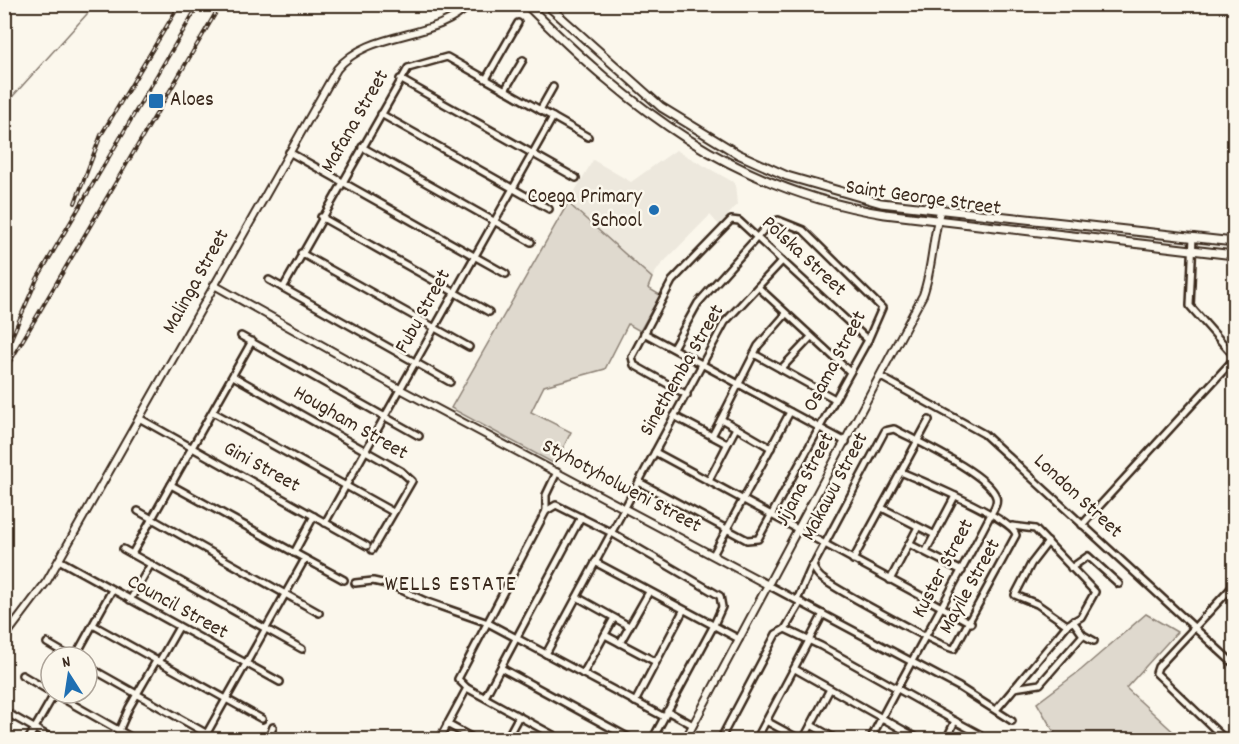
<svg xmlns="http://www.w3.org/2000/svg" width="1239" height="744" viewBox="0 0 1239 744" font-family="Dekko,sans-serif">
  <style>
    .built { fill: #ede8dd }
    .green { fill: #dfd9ce; stroke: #8d8276; stroke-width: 1.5 }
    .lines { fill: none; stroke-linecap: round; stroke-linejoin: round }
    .stream { stroke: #85796d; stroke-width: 1.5 }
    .minor-casing { stroke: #3b2a1e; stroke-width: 10 }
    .tertiary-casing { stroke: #3b2a1e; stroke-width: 10 }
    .secondary-casing { stroke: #3b2a1e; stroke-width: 11 }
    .minor { stroke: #fbf7ec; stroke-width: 5 }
    .tertiary { stroke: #fbf7ec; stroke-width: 6 }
    .secondary { stroke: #fbf7ec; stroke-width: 7 }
    .rail-casing { stroke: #3b2a1e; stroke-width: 4 }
    .rail { stroke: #fbf7ec; stroke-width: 1.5; stroke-dasharray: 4.5; stroke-linecap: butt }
    .poi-dot { fill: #1f6fb2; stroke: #fbf7ec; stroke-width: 2 }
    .labels { text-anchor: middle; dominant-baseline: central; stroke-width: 5; stroke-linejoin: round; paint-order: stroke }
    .poi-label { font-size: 21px; fill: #3b2a1e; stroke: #fbf7ec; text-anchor: start }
    .street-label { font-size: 21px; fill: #3b2a1e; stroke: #fbf7ec }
    .neighbourhood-label { font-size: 22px; letter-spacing: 1.5px; fill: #3b2a1e; stroke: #fbf7ec }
  </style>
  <rect width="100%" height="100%" fill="#fbf7ec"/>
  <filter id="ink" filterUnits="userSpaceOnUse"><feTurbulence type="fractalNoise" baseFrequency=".0167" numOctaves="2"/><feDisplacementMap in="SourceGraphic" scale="12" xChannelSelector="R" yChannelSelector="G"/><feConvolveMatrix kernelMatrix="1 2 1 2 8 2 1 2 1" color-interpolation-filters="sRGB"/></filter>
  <g filter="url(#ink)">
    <path class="built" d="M676 150 735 183 737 205 719 225 710 215 659 267 652 278 568 203 593 160 631 182Z"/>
    <g class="green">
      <path d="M568 203 652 278 648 288 660 295 640 331 628 324 605 369 544 386 531 412 571 432 555 464 451 408Z"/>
      <path d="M1146 614 1177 632 1126 688 1181 739H1058L1037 703 1081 670Z"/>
    </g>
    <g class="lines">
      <path class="stream" d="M4 106 96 4"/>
      <g class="minor-casing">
        <g id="minor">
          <path d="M400 79 576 178"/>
          <path d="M486 79 518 23"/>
          <path d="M505 90 523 60"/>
          <path d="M540 110 553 87"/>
          <path d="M381 114 549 209"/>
          <path d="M362 147 531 242"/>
          <path d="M289 152 506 274"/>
          <path d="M321 217 489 312"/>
          <path d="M1193 237 1190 306 1234 356"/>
          <path d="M301 253 469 347"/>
          <path d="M269 280 450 382"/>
          <path d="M758 287 850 372"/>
          <path d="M283 288 408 68 447 57 588 137"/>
          <path d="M644 333 846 442"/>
          <path d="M241 336 419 436"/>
          <path d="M754 354 835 399"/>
          <path d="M781 369 811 337"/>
          <path d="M233 376 401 471 412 481 372 550"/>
          <path d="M881 377 984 434 1234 664"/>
          <path d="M687 395 634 365 632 357 672 281 731 220 739 221 868 340"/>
          <path d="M213 412 393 512"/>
          <path d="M674 416 727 444"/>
          <path d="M139 418 367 546"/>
          <path d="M712 436 721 419"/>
          <path d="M771 448 721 419 758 346 786 314"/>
          <path d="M655 452 971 623"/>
          <path d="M709 480 736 428"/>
          <path d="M639 482 747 540 758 539 868 340 882 308 803 230 778 220 769 224 698 303 673 348"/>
          <path d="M171 485 344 580"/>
          <path d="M882 508 935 535"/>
          <path d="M138 511 319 613"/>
          <path d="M546 511V495L557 472"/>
          <path d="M325 523 553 117"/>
          <path d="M1082 525 1234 359"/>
          <path d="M1048 542 1031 564 1015 595 1037 604 1067 625"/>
          <path d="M909 544 962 571"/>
          <path d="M123 549 302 649"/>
          <path d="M926 551 955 496"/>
          <path d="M294 553 314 516"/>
          <path d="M132 554 252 341"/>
          <path d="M713 555 790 412"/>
          <path d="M59 560 280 682"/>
          <path d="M853 560 929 420"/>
          <path d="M595 562 739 639"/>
          <path d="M1071 568 1088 556 1119 584"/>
          <path d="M890 580 918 527"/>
          <path d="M355 583 373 581 391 585 425 601 488 623 664 717"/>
          <path d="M768 585 959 687 1012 721"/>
          <path d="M577 597 629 626"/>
          <path d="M130 600 151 564"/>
          <path d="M797 600 812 566"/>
          <path d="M1073 621 1083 635 1094 641"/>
          <path d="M93 625 262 719"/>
          <path d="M785 629 801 602"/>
          <path d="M605 635 656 662"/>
          <path d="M47 643 71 657"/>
          <path d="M620 643 649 592"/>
          <path d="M546 654 725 322 782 261"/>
          <path d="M75 657 112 590"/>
          <path d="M159 662 179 627"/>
          <path d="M87 666 218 740"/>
          <path d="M501 668 633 740"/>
          <path d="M795 669 921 740"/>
          <path d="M583 674 614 618"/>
          <path d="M22 675 51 692"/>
          <path d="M1014 688 1040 684 1083 635"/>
          <path d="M53 693 136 740"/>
          <path d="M485 697 581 517"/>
          <path d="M635 702 683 611"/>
          <path d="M996 710 1067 625 1081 617 1095 592 1035 529 1012 526"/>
          <path d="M667 711 693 725"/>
          <path d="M11 715 55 740"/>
          <path d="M766 721 801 740"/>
          <path d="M447 724 476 740"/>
          <path d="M811 725 838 740"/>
          <path d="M28 740 55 693"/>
          <path d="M115 740 129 708 156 661"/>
          <path d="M203 740 305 559"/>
          <path d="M268 740 273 727"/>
          <path d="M439 740 467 688"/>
          <path d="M506 740 519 716"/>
          <path d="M562 740 467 688 458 679 546 511 556 505 612 533 720 596 722 607 713 627 652 740"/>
          <path d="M720 740 776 634 785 629 821 646 955 721 979 734 981 740"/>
          <path d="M756 740 823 614"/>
          <path d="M803 740 830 689"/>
          <path d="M870 740C909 664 952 590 991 514 994 509 998 503 996 497 989 474 916 441 894 429L885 431 813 566C815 571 818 576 824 580 836 589 945 649 954 649L1016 535C1014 519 920 480 901 472"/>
          <path d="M946 740 955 721"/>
          <path d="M1226 740 1156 673 1158 667 1234 585"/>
        </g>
      </g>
      <g class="tertiary-casing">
        <g id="tertiary">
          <path d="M214 285 400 389 768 585"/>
          <path d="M4 638 47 581 337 69C371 28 435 42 470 4"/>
          <path d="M685 740 923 295C933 267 932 237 941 208"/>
        </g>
      </g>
      <g class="secondary-casing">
        <g id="secondary">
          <path d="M526 4C632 110 734 190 885 214L1234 255"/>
          <path d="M546 4 661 107 738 154 787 176 881 203 1234 242"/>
        </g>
      </g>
      <use href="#minor" class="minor"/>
      <use href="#tertiary" class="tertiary"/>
      <use href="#secondary" class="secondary"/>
      <g class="rail-casing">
        <g id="rail">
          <path d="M75 203 101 135 180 4"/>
          <path d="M4 355 37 279 199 4"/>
          <path d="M4 372 221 4"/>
        </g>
      </g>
      <use href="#rail" class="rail"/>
    </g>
  </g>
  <g class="poi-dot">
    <rect x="148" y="93" width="16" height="16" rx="3"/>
    <circle cx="654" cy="210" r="6"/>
  </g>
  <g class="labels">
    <g class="poi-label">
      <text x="170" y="101">Aloes</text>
      <text x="642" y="198" text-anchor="end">Coega Primary<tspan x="642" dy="24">School</tspan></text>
    </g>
    <g class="street-label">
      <text transform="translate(356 122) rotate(-60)">Mafana Street</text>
      <text transform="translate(923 199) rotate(8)">Saint George Street</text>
      <text transform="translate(803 257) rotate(43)">Polska Street</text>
      <text transform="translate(197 282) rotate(-61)">Malinga Street</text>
      <text transform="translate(424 312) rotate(-61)">Fubu Street</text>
      <text transform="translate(836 362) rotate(-62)">Osama Street</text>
      <text transform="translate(683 371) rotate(-60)">Sinethemba Street</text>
      <text transform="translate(350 424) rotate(30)">Hougham Street</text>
      <text transform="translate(261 468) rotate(29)">Gini Street</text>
      <text transform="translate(806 480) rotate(-62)">Jijana Street</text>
      <text transform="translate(621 487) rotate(28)">Styhotyholweni Street</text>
      <text transform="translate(836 487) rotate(-62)">Makawu Street</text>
      <text transform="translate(1077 497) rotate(43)">London Street</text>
      <text transform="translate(944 569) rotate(-62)">Kuster Street</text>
      <text transform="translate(971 587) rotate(-61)">Mayile Street</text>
      <text transform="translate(177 608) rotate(29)">Council Street</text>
    </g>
    <g class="neighbourhood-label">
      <text x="451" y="585">WELLS ESTATE</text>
    </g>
  </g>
  <rect width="1239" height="744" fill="none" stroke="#fbf7ec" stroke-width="24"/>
  <rect x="12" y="12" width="1215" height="720" fill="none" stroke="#3b2a1e" stroke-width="2" filter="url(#ink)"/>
  <g transform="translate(69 675) rotate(348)"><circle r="28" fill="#fbf7ec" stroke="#aea59a" stroke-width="1.5"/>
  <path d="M0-4.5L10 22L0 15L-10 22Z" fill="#1f6fb2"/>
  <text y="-9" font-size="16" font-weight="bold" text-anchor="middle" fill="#3b2a1e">N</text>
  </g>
</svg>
